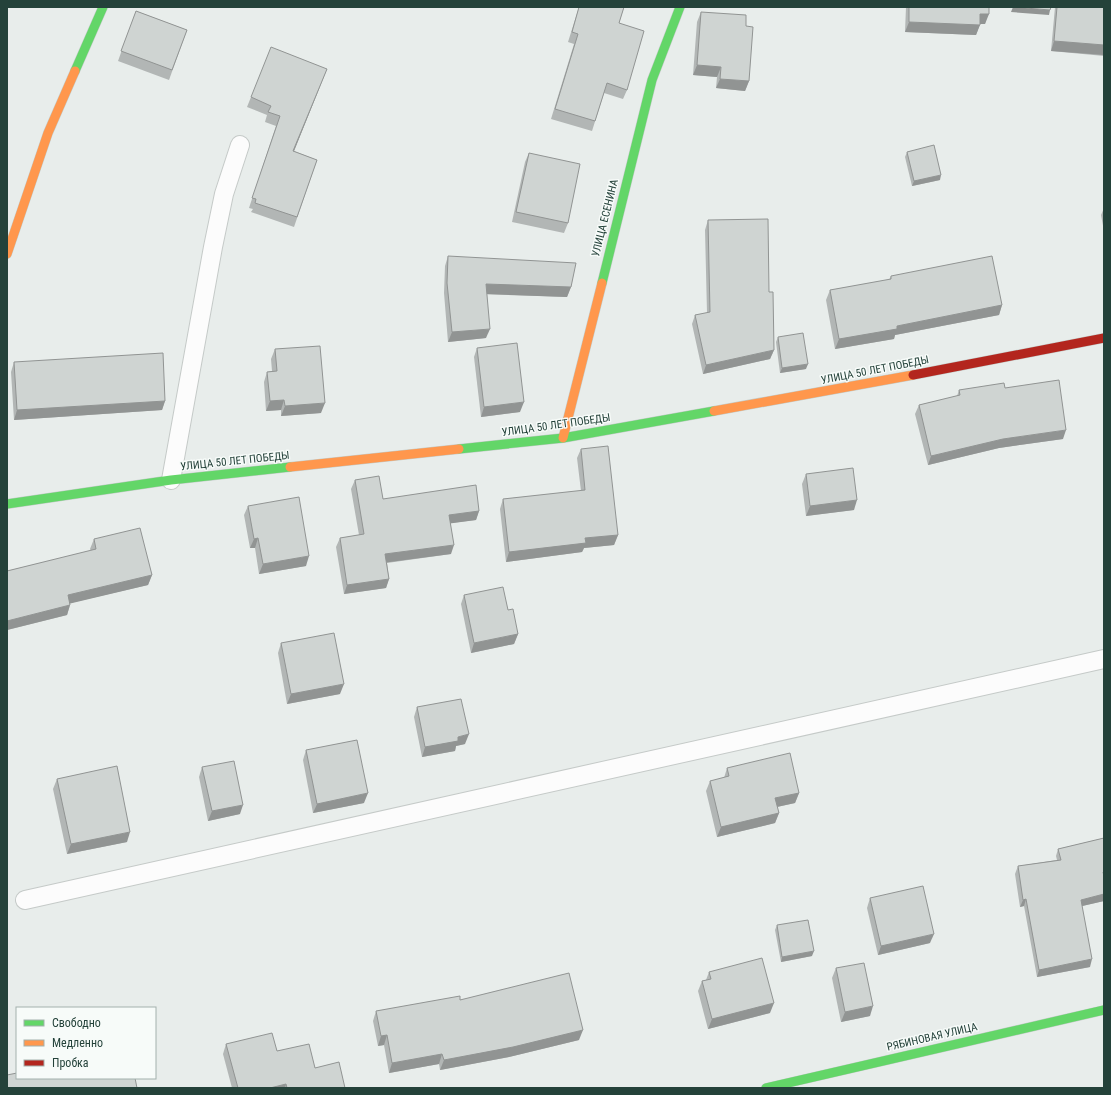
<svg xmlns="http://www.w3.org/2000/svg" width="1111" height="1095" viewBox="0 0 1111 1095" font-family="'Roboto Condensed',sans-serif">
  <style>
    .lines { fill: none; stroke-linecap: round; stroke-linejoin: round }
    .lane-casing { stroke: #c5cac8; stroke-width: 20 }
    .fast-casing { stroke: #c3cbc8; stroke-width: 10 }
    .slow-casing { stroke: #c3cbc8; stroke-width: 10 }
    .jam-casing { stroke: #c3cbc8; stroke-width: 10 }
    .lane { stroke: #fcfcfc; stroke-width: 18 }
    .fast { stroke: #63d668; stroke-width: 9 }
    .slow { stroke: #ff974d; stroke-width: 9 }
    .jam { stroke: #b3261e; stroke-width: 9 }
    .wall { fill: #b2b6b5 }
    .shaded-wall { fill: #919493 }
    .building { fill: #cfd4d2; stroke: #919493 }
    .labels { text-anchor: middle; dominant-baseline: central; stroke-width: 3; stroke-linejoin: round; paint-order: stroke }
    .street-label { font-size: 11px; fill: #24423a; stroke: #f7fbf9 }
  </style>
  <rect width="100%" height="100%" fill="#e8edeb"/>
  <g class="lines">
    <g class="lane-casing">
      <g id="lane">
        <path d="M171 480 213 247 224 194 240 145"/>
        <path d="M25 900 1104 659"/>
      </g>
    </g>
    <g class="fast-casing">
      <g id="fast">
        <path d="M75 71 103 7"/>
        <path d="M602 283 652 80 680 7"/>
        <path d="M459 449 563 438 714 411"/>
        <path d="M7 504 171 480 290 467"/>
        <path d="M766 1088 1104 1010"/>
      </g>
    </g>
    <g class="slow-casing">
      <g id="slow">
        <path d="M7 254 48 133 75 71"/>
        <path d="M714 411 913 375"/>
        <path d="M563 438 602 283"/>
        <path d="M290 467 459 449"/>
      </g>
    </g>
    <g class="jam-casing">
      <path id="jam" d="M913 375 1104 338"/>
    </g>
    <use href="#lane" class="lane"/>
    <use href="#fast" class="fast"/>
    <use href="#slow" class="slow"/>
    <use href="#jam" class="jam"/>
  </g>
  <g class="wall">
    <path d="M579 7H624L619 23 627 90 623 99 604 93 592 131 551 119 574 44 568 42Z"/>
    <path d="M906 7H989L985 24H980L976 35 905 32Z"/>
    <path d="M1055 7H1104V56L1051 51Z"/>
    <path d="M136 11 187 30 169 80 118 61Z"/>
    <path d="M701 12 746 26 749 81 745 91 716 88 717 77 693 75 697 22Z"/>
    <path d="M327 69 294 151 317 160 294 227 251 212 253 209 249 208 276 126 265 122 267 115 247 107 251 97Z"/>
    <path d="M907 152 940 180 912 186 905 157Z"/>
    <path d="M529 153 568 223 564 233 512 222 525 162Z"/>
    <path d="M1104 208V231L1101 215Z"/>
    <path d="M708 220 769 292 774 350 770 359 703 374 692 324 695 315 707 313 705 230Z"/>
    <path d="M448 256 571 287 567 297 487 294 486 338 448 342 444 293 445 266Z"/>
    <path d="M891 276 1002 305 999 315 895 335 894 339 835 349 826 300 830 290 889 280Z"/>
    <path d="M778 337 806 369 780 373 776 342Z"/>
    <path d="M477 348 520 412 481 417 474 357Z"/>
    <path d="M275 349 321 413 281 416V410L266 411 264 382 267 372 272 371 271 359Z"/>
    <path d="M14 362 165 401 162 410 14 420 11 372Z"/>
    <path d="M1005 388 1063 439 999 448 928 465 915 414 919 405 957 396 959 390Z"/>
    <path d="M581 449 618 535 614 545 584 548 582 552 506 562 500 509 503 499 581 491 577 458Z"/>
    <path d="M806 474 854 510 806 516 802 484Z"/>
    <path d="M355 480 383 499 479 511 476 520 451 523V554L387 563 389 579 386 588 344 594 336 547 340 538 359 535 351 489Z"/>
    <path d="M248 506 306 566 259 574 255 548H250L244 515Z"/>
    <path d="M94 539 152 575 148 585 70 603V605L67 615 7 630V571L91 551 90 549Z"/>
    <path d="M464 595 508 610 518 634 514 644 471 653 461 604Z"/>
    <path d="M281 643 340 694 287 704 278 653Z"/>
    <path d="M417 707 465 744 456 746 455 751 422 757 414 717Z"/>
    <path d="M306 750 364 803 313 813 303 760Z"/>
    <path d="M202 767 240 814 208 821 199 777Z"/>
    <path d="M727 768 799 793 795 803 777 807 779 813 775 823 717 837 706 791 710 781 724 778Z"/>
    <path d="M57 779 127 842 67 854 53 789Z"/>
    <path d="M1104 838V901L1082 906 1090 967 1037 977 1024 906 1020 907 1015 874 1018 866 1057 860 1056 856 1058 849Z"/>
    <path d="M870 898 930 943 878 955 867 908Z"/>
    <path d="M777 925 812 956 781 962 775 930Z"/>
    <path d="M836 968 870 1016 841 1022 832 978Z"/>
    <path d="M709 972 770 1013 708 1029 698 991 702 981 706 980Z"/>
    <path d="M460 1000 579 1040 509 1057 440 1070 439 1064 389 1073 384 1045 378 1046 373 1021 376 1011Z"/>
    <path d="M226 1044 277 1051 315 1068 345 1088H232L223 1054Z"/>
  </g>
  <g class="shaded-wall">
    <path d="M1013 7 1050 10 1049 15 1011 12Z"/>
    <path d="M980 14H989L985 24H977Z"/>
    <path d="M909 22 980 25 976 35 905 32Z"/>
    <path d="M1054 41 1104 45V55L1051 51Z"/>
    <path d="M697 65 721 67 717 77 693 75Z"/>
    <path d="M327 69 323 79 290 161 293 151Z"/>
    <path d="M720 79 749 81 745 91 716 88Z"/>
    <path d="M941 175 940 180 912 186 914 181Z"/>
    <path d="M486 284 571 287 567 297 482 294Z"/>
    <path d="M1002 305 999 315 895 335 894 339 835 349 839 339 897 326Z"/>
    <path d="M490 329 486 338 448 342 452 332Z"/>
    <path d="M774 350 770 359 703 374 706 365Z"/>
    <path d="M808 364 806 369 780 373 782 368Z"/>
    <path d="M284 400 281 410 266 411 270 401Z"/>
    <path d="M165 401 162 410 14 420 17 410Z"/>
    <path d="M524 402 520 412 481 417 484 407Z"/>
    <path d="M325 403 321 413 281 416 285 406Z"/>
    <path d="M1066 430 1063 439 999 448 928 465 931 456 1003 439Z"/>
    <path d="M857 500 854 510 806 516 810 506Z"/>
    <path d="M479 511 476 520 446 524 449 515Z"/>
    <path d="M618 535 614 545 584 548 582 552 506 562 509 552 585 538Z"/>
    <path d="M258 538 255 548H250L254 539Z"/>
    <path d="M454 545 451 554 382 563 385 554Z"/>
    <path d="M309 556 306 566 259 574 263 564Z"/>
    <path d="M152 575 148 585 64 605 68 595Z"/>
    <path d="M389 579 386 588 344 594 347 585Z"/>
    <path d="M70 605 67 615 7 630V621Z"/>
    <path d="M518 634 514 644 471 653 474 643Z"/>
    <path d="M344 684 340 694 287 704 291 694Z"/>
    <path d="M469 734 465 744 456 746 455 751 422 757 425 747 458 737Z"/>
    <path d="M368 793 364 803 313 813 317 804Z"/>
    <path d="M799 793 795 803 772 808 775 798Z"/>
    <path d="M243 805 240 814 208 821 212 811Z"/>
    <path d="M779 813 775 823 717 837 721 827Z"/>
    <path d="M130 832 127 842 67 854 71 844Z"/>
    <path d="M1104 894V901L1078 907 1081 900Z"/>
    <path d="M1026 899 1024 906 1020 907 1023 900Z"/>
    <path d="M934 934 930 943 878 955 881 946Z"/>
    <path d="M814 951 812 956 781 962 782 957Z"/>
    <path d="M1092 959 1090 967 1037 977 1039 970Z"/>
    <path d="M774 1003 770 1013 708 1029 712 1019Z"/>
    <path d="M873 1006 870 1016 841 1022 845 1012Z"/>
    <path d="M583 1030 579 1040 509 1057 440 1070 444 1060Z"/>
    <path d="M387 1035 384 1045 378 1046 381 1036Z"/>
    <path d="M442 1054 439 1064 389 1073 392 1063Z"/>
    <path d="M286 1084 285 1088H270Z"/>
  </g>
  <g class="building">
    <path d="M579 7H624L619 23 644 31 627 90 607 83 595 121 555 109 578 34 572 32Z"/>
    <path d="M909 7H989V14H980V25L909 22Z"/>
    <path d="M1013 7H1051L1050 10Z"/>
    <path d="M1057 7H1104V45L1054 41Z"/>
    <path d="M136 11 187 30 172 70 121 51Z"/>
    <path d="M701 12 746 15V26L753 27 749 81 720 79 721 67 697 65Z"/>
    <path d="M271 47 327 69 293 151 317 160 297 217 255 203 256 199 252 198 280 116 268 112 271 106 251 97Z"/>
    <path d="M934 145 941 175 914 181 907 152Z"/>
    <path d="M529 153 580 164 568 223 516 212Z"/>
    <path d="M768 219 769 292H773L774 350 706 365 695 315 710 312 708 220Z"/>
    <path d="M448 256 576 263 571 287 486 284 490 329 452 332 447 283Z"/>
    <path d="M992 256 1002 305 897 326V329L839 339 830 290 891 279V276Z"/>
    <path d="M803 333 808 364 782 368 778 337Z"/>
    <path d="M517 343 524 402 484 407 477 348Z"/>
    <path d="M320 346 325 403 285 406 284 400 270 401 267 372 277 371 275 349Z"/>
    <path d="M163 353 165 401 17 410 14 362Z"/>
    <path d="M1059 380 1066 430 1003 439 931 456 919 405 960 395 959 390 1004 383 1005 388Z"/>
    <path d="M608 446 618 535 585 538 586 543 509 552 503 499 585 490 581 449Z"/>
    <path d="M853 468 857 500 810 506 806 474Z"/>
    <path d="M379 476 383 499 476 485 479 511 449 515 454 545 385 554 389 579 347 585 340 538 364 534 355 480Z"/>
    <path d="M299 497 309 556 263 564 258 538 254 539 248 506Z"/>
    <path d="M140 528 152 575 68 595 70 605 7 621V571L96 549 94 539Z"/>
    <path d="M503 587 508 610 513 609 518 634 474 643 464 595Z"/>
    <path d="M334 633 344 684 291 694 281 643Z"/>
    <path d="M461 699 469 734 458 737V741L425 747 417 707Z"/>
    <path d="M357 740 368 793 317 804 306 750Z"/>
    <path d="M790 753 799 793 775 798 779 813 721 827 710 781 729 776 727 768Z"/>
    <path d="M234 761 243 805 212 811 202 767Z"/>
    <path d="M117 766 130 832 71 844 57 779Z"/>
    <path d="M1104 838V871L1103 872 1104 876V894L1081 900 1092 959 1039 970 1026 899 1023 900 1018 866 1061 860 1058 849Z"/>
    <path d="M923 886 934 934 881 946 870 898Z"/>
    <path d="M808 920 814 951 782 957 777 925Z"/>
    <path d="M762 958 774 1003 712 1019 702 981 711 979 709 972Z"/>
    <path d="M864 963 873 1006 845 1012 836 968Z"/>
    <path d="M569 973 583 1030 513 1047 444 1060 442 1054 392 1063 387 1035 381 1036 376 1011 460 996V1000Z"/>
    <path d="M272 1033 277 1051 309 1044 315 1068 339 1062 345 1088H287L286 1084 270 1088H238L226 1044Z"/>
    <path d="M17 1073V1078H135L137 1088H7V1075Z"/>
  </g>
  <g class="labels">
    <g class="street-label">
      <text transform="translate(605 218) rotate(-76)">УЛИЦА ЕСЕНИНА</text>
      <text transform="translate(875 370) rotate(-11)">УЛИЦА 50 ЛЕТ ПОБЕДЫ</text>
      <text transform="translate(556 425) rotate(-8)">УЛИЦА 50 ЛЕТ ПОБЕДЫ</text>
      <text transform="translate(235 461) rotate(-6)">УЛИЦА 50 ЛЕТ ПОБЕДЫ</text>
      <text transform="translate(932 1037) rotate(-13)">РЯБИНОВАЯ УЛИЦА</text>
    </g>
  </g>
  <rect width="1111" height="1095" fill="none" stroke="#24423a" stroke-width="16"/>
  <rect x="16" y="1007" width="140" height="72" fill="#f7fbf9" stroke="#a3b1ad"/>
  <rect x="24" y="1020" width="20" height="6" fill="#63d668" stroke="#a3b1ad"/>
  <text x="52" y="1027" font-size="12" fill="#24423a">Свободно</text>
  <rect x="24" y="1040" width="20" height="6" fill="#ff974d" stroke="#a3b1ad"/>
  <text x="52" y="1047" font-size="12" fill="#24423a">Медленно</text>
  <rect x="24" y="1060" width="20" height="6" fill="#b3261e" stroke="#a3b1ad"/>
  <text x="52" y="1067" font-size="12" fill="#24423a">Пробка</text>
</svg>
